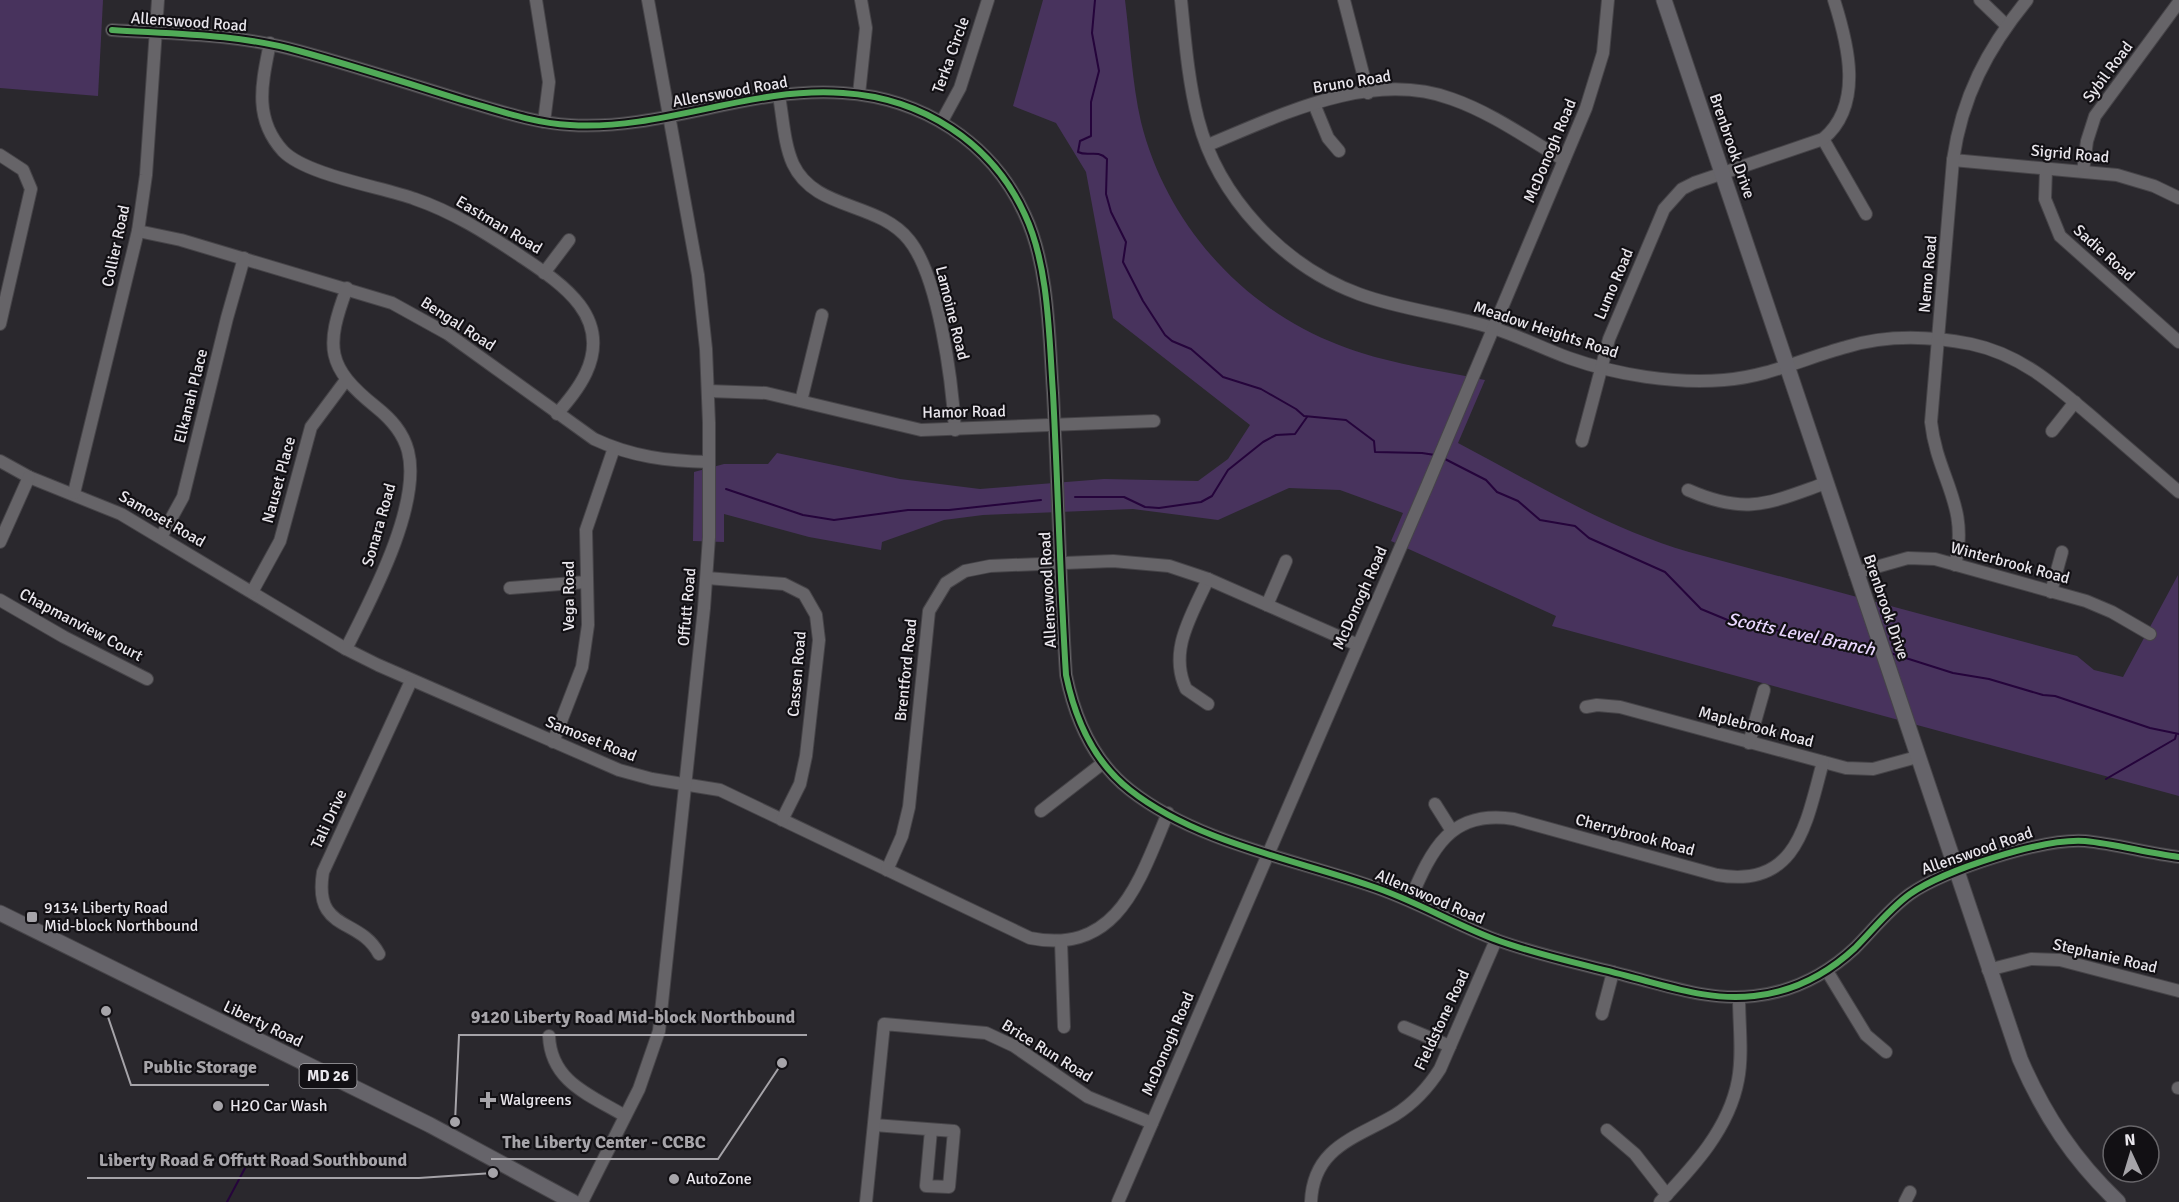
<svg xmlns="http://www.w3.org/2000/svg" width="2179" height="1202" viewBox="0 0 2179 1202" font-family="Signika,sans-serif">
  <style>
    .green { fill: #48335d }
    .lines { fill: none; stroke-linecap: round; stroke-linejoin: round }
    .stream { stroke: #25043b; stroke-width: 2 }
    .minor-casing { stroke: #464448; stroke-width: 14 }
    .major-casing { stroke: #464448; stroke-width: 17 }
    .minor { stroke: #666468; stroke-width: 12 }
    .major { stroke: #66646a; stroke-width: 15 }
    .cycleway-casing { stroke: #121014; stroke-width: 10 }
    .cycleway { stroke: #51ab58; stroke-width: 6 }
    .poi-dot { fill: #a6a4a9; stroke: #121014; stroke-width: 2 }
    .labels { text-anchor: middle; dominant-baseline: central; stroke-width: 4.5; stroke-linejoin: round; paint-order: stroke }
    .shield { fill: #121014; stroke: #a8a6ab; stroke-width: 1.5 }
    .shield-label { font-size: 15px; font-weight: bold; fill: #e9e6ec }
    .street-label { font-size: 16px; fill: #e9e6ec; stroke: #121014 }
    .poi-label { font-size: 16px; fill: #e9e6ec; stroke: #121014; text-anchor: start }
    .water-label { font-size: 18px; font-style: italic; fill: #e9d7fe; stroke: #121014 }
    .leader { fill: none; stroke: #a6a4a9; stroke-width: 2 }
    .callout-dot { fill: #a6a4a9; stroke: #121014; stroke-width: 2 }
    .callout-label { font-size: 18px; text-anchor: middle; font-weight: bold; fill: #a6a4a9; stroke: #121014; stroke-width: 4.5; stroke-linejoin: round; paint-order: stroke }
  </style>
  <rect width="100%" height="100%" fill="#2a282d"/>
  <g class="green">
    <path d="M0 0H103L98 96 0 88Z"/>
    <path d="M1043 0H1125C1130 40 1132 82 1141 122 1166 223 1242 308 1339 345 1384 363 1437 370 1485 380L1458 443C1534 483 1607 528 1689 552L2077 656 2094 670 2123 677 2178 575 2179 796 1552 626 1556 616 1391 541 1403 513 1340 490 1289 488 1218 520 1133 509 983 515 944 520 882 542 881 550 809 537 724 514V542L693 541 694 472 724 464H768L777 453 900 479 980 489 1104 479 1198 481 1228 459 1250 425 1113 318 1086 172 1056 123 1013 106Z"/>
  </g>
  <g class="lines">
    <g class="stream">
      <path d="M1095 0 1092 33 1099 71 1091 102V136L1080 141 1078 152C1088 157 1097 149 1107 159L1106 194 1111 212 1126 242 1123 262 1143 301 1165 335 1172 341 1191 349 1223 377 1261 389 1296 409 1304 416 1346 420 1374 441 1375 452 1422 453 1435 455"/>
      <path d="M1443 458 1486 480 1497 492 1518 501 1540 520 1575 526 1589 538 1665 572 1701 609 1730 621 1876 650"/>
      <path d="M726 489 803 515 834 520 908 510H949L1041 500"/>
      <path d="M1075 497H1124L1145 507 1159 508 1201 502 1212 496 1228 470 1263 442 1276 435 1295 434 1307 417"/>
      <path d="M1890 653 1953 673 1989 679 2043 695 2055 696 2150 728 2179 734"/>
      <path d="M2106 779 2175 739 2176 735"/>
      <path d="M227 1202 252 1155"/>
    </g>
    <g class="minor-casing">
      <g id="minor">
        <path d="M536 0 549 82 544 122"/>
        <path d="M1181 0C1185 39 1188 80 1198 119 1218 197 1283 266 1359 294 1402 310 1449 314 1493 328 1519 336 1544 349 1569 358 1617 375 1674 384 1724 380 1767 377 1805 358 1846 347 1885 335 1930 336 1971 344 2023 355 2058 388 2098 422 2125 445 2152 469 2179 492"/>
        <path d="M1344 0 1368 93"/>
        <path d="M1980 0 2006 25"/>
        <path d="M112 30C175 34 238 34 299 51 354 66 410 84 465 101 500 111 534 123 570 125 663 131 751 86 843 93 922 98 992 142 1025 215 1049 266 1049 338 1053 393 1058 487 1060 581 1066 675 1075 719 1094 762 1130 790 1196 842 1293 859 1371 886 1414 900 1452 923 1494 939 1539 956 1588 965 1635 978 1674 988 1713 1001 1754 996 1792 992 1827 974 1855 948 1873 930 1889 909 1910 894 1944 870 2043 838 2085 841 2116 844 2147 853 2179 857"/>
        <path d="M270 43C262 83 253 118 283 151 306 175 382 187 415 199 453 212 486 233 519 255 559 282 613 315 586 373 579 388 568 401 557 414"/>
        <path d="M859 94 866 28 861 0"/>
        <path d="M779 96C783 118 784 144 793 164 815 211 878 201 909 240 939 277 952 381 955 430"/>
        <path d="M1314 104 1328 138 1339 151"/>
        <path d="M942 121 960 88 988 0"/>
        <path d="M1823 139 1866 214"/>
        <path d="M1208 145C1281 115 1371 69 1452 99 1492 113 1528 139 1564 160"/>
        <path d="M0 155 23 170 31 189 0 324"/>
        <path d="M1953 160 2117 175 2154 186 2179 198"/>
        <path d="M2046 169 2045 199 2060 236 2179 342"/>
        <path d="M2083 171 2087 141 2095 116 2179 2"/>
        <path d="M138 231 181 240 392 303 448 334 594 439C632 457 668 461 709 462"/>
        <path d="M544 273 569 240"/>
        <path d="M708 391 766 393 921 430 1154 421"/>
        <path d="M801 401 822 315"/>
        <path d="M2052 431 2075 402"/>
        <path d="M1582 441 1609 339 1664 209 1682 189 1694 183 1823 139C1864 105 1848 44 1834 0"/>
        <path d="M0 461 29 477 121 514 346 649 378 665 619 770 652 779 720 790 1030 938C1119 956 1140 878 1168 813"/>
        <path d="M1688 490C1747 516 1769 503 1826 483"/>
        <path d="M74 493 138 231 146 175 158 0"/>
        <path d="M161 537 183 497 227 318 244 258"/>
        <path d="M0 542 29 477"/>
        <path d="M1955 565C1970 505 1937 478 1931 422L1953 160C1962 97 1987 49 2027 0"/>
        <path d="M1855 573 1908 558 1935 559 2086 601 2112 612 2150 634"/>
        <path d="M707 578 784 584 804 594 816 615 819 640 806 756 800 784 782 820"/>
        <path d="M510 588 586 582"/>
        <path d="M252 592 280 541 311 427 346 380"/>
        <path d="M2051 592 2062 552"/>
        <path d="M0 600 64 637 147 679"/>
        <path d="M1267 605 1286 561"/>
        <path d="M346 649C370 601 422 505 408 451 403 432 391 419 376 407 326 367 325 347 347 288"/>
        <path d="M1208 704 1186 689C1168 650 1192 615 1208 579"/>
        <path d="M1586 707 1597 705 1620 707 1846 768 1873 769 1917 757"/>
        <path d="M553 742 582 667 588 625 586 530 614 448"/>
        <path d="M1749 743 1764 690"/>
        <path d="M1435 804 1452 831"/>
        <path d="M1041 811 1103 763"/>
        <path d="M887 870 902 836 909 807 929 611 946 583 965 571 990 566 1113 561 1169 566 1208 579 1358 645"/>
        <path d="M1410 900C1432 849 1450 809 1514 819L1717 875C1798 889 1806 823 1823 762"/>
        <path d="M1061 941 1064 1027"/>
        <path d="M379 954C359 916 313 933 323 872L411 681"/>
        <path d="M1988 970 2031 959 2060 960 2179 991"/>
        <path d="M1827 971 1866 1035 1886 1052"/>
        <path d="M1602 1014 1613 972"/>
        <path d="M1404 1027 1450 1046"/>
        <path d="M549 1036C551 1082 590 1095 625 1116"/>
        <path d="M2178 1088H2179"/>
        <path d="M874 1125 954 1131 949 1187 926 1186 931 1130"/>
        <path d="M1607 1130 1635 1154 1667 1195"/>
        <path d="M582 1202 639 1089 659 1031 704 608 709 537V423L706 349 698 275 648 0"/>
        <path d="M866 1202 884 1024 986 1033 1014 1046 1088 1097 1152 1123"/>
        <path d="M1118 1202 1427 486 1586 108 1603 53 1608 0"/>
        <path d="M1311 1202C1313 1147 1356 1138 1395 1115 1414 1103 1428 1088 1440 1069L1496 940"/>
        <path d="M1660 1202C1693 1167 1729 1129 1738 1080 1743 1054 1739 1025 1739 998"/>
        <path d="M1905 1202 1910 1192"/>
      </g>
    </g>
    <g class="major-casing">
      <g id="major">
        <path d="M1664 0 2020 1059C2044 1115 2074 1160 2118 1202"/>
        <path d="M0 913 430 1125 573 1202"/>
      </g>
    </g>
    <use href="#minor" class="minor"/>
    <use href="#major" class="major"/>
    <g class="cycleway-casing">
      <path id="cycleway" d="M112 30C175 34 238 34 299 51 354 66 410 84 465 101 500 111 534 123 570 125 663 131 751 86 843 93 922 98 992 142 1025 215 1049 266 1049 338 1053 393 1058 487 1060 581 1066 675 1075 719 1094 762 1130 790 1196 842 1293 859 1371 886 1414 900 1452 923 1494 939 1539 956 1588 965 1635 978 1674 988 1713 1001 1754 996 1792 992 1827 974 1855 948 1873 930 1889 909 1910 894 1944 870 2043 838 2085 841 2116 844 2147 853 2179 857"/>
    </g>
    <use href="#cycleway" class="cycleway"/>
  </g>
  <g class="poi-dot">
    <rect x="26" y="911" width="12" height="12" rx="3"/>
    <path d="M485 1091h6v6h6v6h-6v6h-6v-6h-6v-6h6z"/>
    <circle cx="218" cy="1106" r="6"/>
    <circle cx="674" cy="1179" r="6"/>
  </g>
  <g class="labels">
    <rect class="shield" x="299.5" y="1064" width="57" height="24" rx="4.5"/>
    <g class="shield-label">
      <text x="328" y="1076">MD 26</text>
    </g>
    <g class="street-label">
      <text transform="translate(189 22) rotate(4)">Allenswood Road</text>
      <text transform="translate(951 55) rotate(-70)">Terka Circle</text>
      <text transform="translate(2108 72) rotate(-53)">Sybil Road</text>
      <text transform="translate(1352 82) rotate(-9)">Bruno Road</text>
      <text transform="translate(730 92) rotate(-10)">Allenswood Road</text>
      <text transform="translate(1732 146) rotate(71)">Brenbrook Drive</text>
      <text transform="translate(1550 151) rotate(-67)">McDonogh Road</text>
      <text transform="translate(2070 154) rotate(5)">Sigrid Road</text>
      <text transform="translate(499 225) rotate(31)">Eastman Road</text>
      <text transform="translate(116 246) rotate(-78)">Collier Road</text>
      <text transform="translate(2104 253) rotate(42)">Sadie Road</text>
      <text transform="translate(1928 274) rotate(-85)">Nemo Road</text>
      <text transform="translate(1614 284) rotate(-67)">Lumo Road</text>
      <text transform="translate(952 313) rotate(76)">Lamoine Road</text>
      <text transform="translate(458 324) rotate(33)">Bengal Road</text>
      <text transform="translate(1546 330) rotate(18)">Meadow Heights Road</text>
      <text transform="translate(191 396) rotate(-76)">Elkanah Place</text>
      <text transform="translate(964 412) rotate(-1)">Hamor Road</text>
      <text transform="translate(279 480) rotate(-75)">Nauset Place</text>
      <text transform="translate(162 519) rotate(30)">Samoset Road</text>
      <text transform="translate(379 525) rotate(-74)">Sonara Road</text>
      <text transform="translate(2010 563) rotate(15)">Winterbrook Road</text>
      <text transform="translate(1048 590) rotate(-93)">Allenswood Road</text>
      <text transform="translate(569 596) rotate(-90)">Vega Road</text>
      <text transform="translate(1360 598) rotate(-66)">McDonogh Road</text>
      <text transform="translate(687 607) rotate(-85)">Offutt Road</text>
      <text transform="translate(1886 607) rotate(71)">Brenbrook Drive</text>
      <text transform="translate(81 625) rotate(28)">Chapmanview Court</text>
      <text transform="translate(906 670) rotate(-84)">Brentford Road</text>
      <text transform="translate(797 674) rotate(-85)">Cassen Road</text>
      <text transform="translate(1756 727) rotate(15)">Maplebrook Road</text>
      <text transform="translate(591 739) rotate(22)">Samoset Road</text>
      <text transform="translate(329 819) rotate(-65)">Tali Drive</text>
      <text transform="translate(1635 835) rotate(15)">Cherrybrook Road</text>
      <text transform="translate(1977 851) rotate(-19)">Allenswood Road</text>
      <text transform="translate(1430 897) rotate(23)">Allenswood Road</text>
      <text transform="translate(2105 956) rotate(13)">Stephanie Road</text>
      <text transform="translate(1442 1020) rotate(-65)">Fieldstone Road</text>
      <text transform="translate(263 1024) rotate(26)">Liberty Road</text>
      <text transform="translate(1168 1044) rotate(-67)">McDonogh Road</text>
      <text transform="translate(1047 1051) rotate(32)">Brice Run Road</text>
    </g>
    <g class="poi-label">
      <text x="44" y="908">9134 Liberty Road<tspan x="44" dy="18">Mid-block Northbound</tspan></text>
      <text x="500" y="1100">Walgreens</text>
      <text x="230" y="1106">H2O Car Wash</text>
      <text x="686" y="1179">AutoZone</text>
    </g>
    <g class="water-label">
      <text transform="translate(1801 634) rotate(12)">Scotts Level Branch</text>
    </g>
  </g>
  <path class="leader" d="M455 1122L459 1035H807M106 1011L131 1085H269M782 1063L718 1159H491M493 1173L419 1178H87"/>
  <g class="callout-dot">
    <circle cx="455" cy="1122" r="6"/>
    <circle cx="106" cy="1011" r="6"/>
    <circle cx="782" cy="1063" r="6"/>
    <circle cx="493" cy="1173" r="6"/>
  </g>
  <g class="callout-label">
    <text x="633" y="1023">9120 Liberty Road Mid-block Northbound</text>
    <text x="200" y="1073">Public Storage</text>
    <text x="604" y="1148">The Liberty Center - CCBC</text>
    <text x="253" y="1166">Liberty Road &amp; Offutt Road Southbound</text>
  </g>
  <g transform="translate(2131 1154) rotate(356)"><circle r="28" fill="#121014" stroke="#68666a" stroke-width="1.5"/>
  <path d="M0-4.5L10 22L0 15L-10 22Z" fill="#a6a4a9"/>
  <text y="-9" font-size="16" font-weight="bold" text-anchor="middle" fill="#e9e6ec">N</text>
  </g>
</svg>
